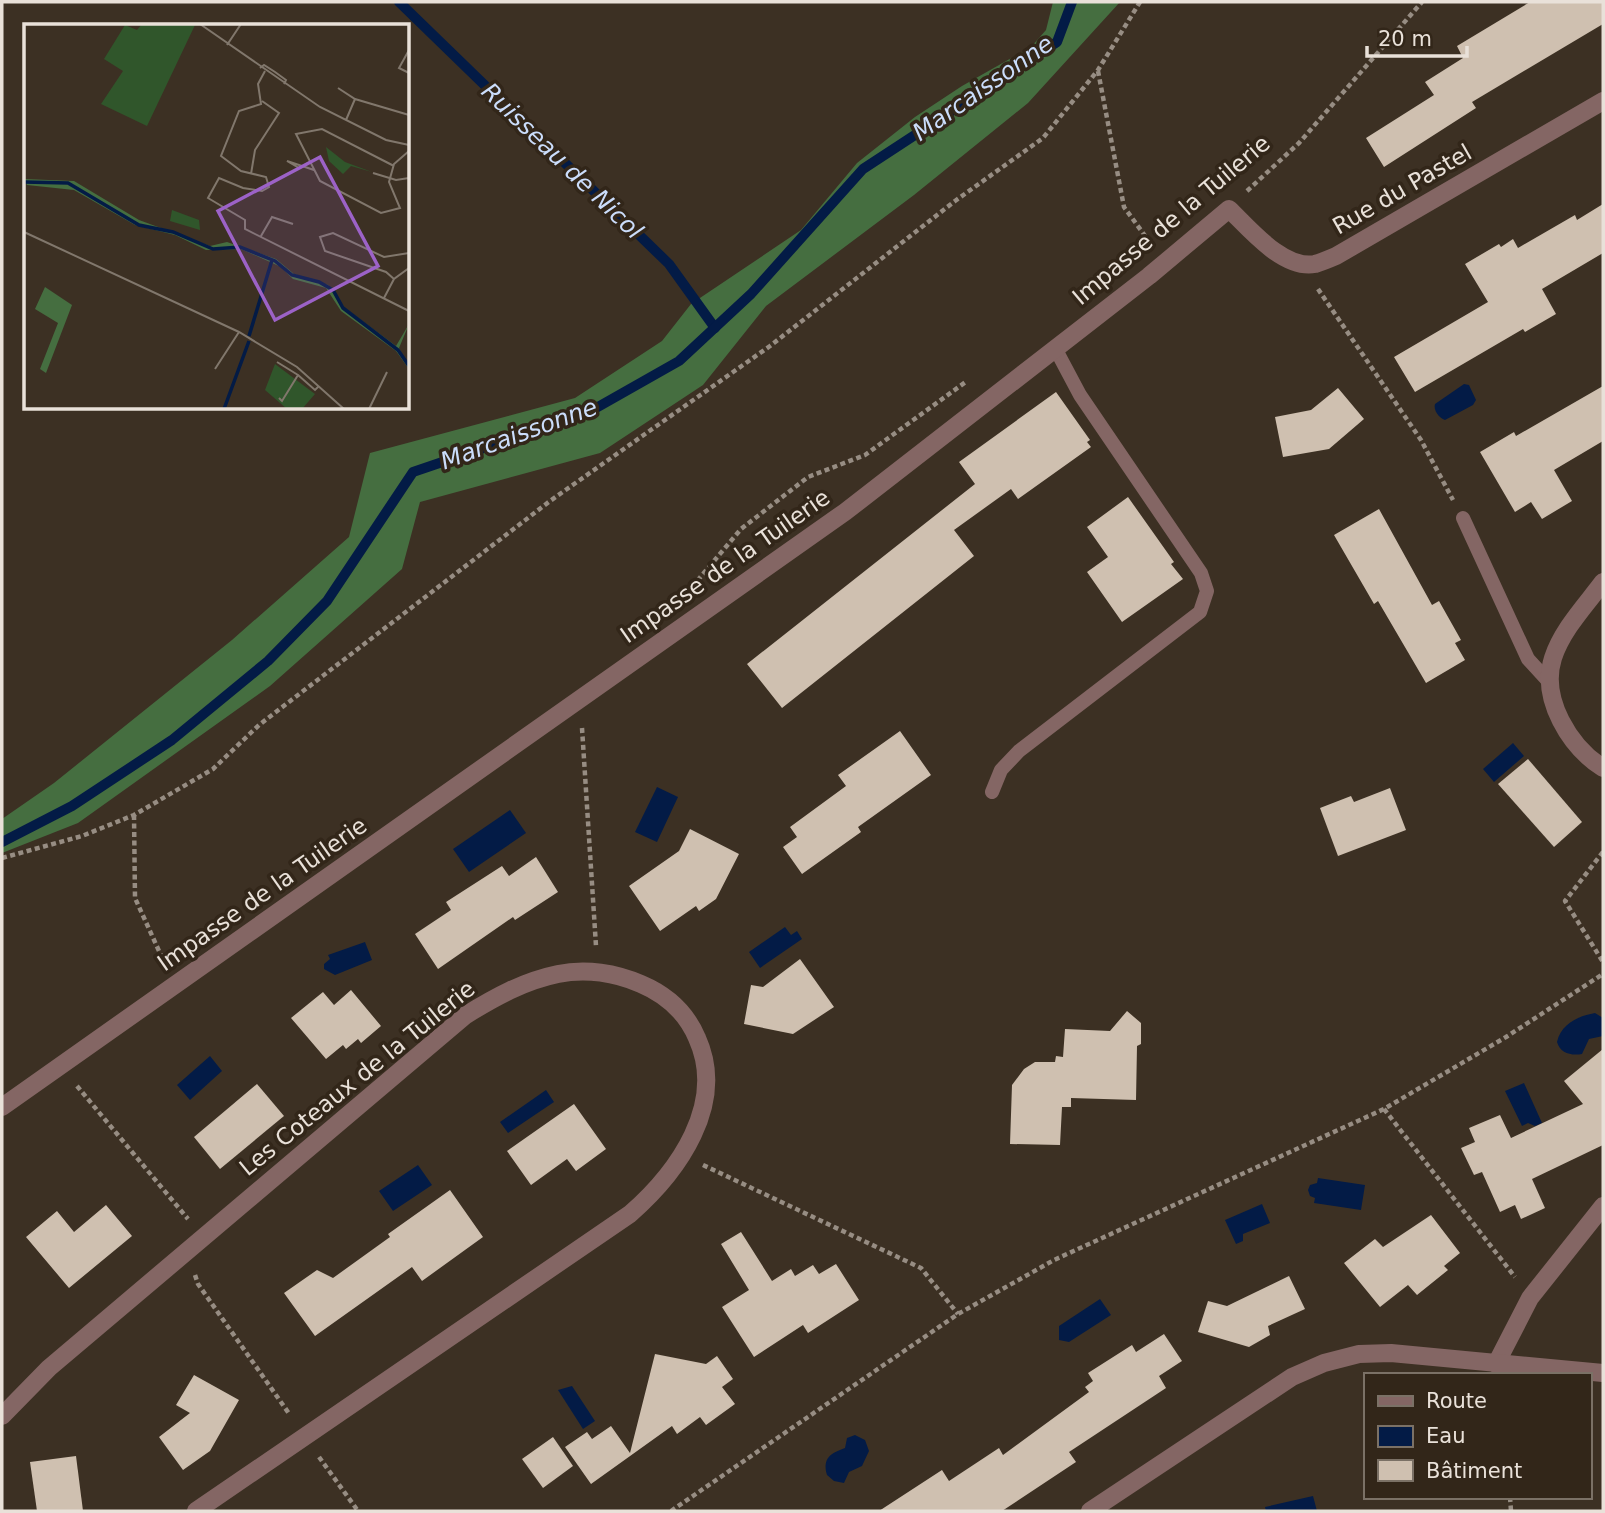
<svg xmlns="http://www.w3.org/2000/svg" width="1605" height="1513" viewBox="0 0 1605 1513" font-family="'DejaVu Sans',sans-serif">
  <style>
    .forest { fill: #456e40 }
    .water { fill: #031b46 }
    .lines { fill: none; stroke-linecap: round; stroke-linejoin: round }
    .stream { stroke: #031b46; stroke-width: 10 }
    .building { fill: #cfc0b0 }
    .path { stroke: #978d83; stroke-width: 4.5; stroke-dasharray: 5 3.5; stroke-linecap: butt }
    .service { stroke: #846664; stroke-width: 14 }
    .minor { stroke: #846664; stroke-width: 18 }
    .labels { text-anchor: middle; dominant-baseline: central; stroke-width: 7; stroke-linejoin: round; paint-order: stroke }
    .street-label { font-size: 23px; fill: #e9e1d9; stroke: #322619 }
    .water-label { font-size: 24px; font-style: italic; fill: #cbddfb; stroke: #322619 }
    .inset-river { fill: none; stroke: #031b46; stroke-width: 3.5 }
    .inset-road { fill: none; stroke: #81776c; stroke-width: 2 }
    .view { fill: #9c62c7; fill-opacity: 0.15; stroke: #9c62c7; stroke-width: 3.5 }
    .inset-edge { fill: none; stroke: #e9e1d9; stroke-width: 3.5 }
  </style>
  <rect width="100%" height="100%" fill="#3c3023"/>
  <path class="forest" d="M1053 2H1120L1028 103 914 195 766 306 703 385 600 453 420 502 402 569 270 686 78 823 2 853V819L54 783 232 640 349 537 370 453 575 398 662 341 691 304 801 230 857 163 915 117 962 86 1031 47 1046 30Z"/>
  <g class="water">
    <path d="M1464 384 1469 385 1476 400 1473 405 1445 420C1439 418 1433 410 1435 404Z"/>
    <path d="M1513 743 1524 756 1494 782 1483 769Z"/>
    <path d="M657 787 678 797 657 842 635 832Z"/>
    <path d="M510 810 526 833 469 872 453 849Z"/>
    <path d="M785 927 791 935 797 931 802 939 760 968 749 952Z"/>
    <path d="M365 942 372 960 335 975 324 969V964L330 959 328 955Z"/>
    <path d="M1595 1013 1603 1018V1036L1589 1039 1582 1054C1571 1056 1560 1053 1557 1042 1561 1024 1578 1016 1595 1013Z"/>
    <path d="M210 1056 222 1071 190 1100 177 1085Z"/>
    <path d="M1524 1083 1542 1123 1535 1126 1528 1123 1522 1126 1505 1091Z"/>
    <path d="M546 1090 554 1102 508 1133 500 1122Z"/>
    <path d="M418 1165 432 1185 393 1211 379 1191Z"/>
    <path d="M1318 1178 1365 1185 1361 1210 1314 1203 1315 1198 1310 1196 1308 1190 1310 1185 1317 1183Z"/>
    <path d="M1262 1204 1270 1223 1243 1234V1241L1236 1244 1225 1220Z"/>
    <path d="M1100 1299 1111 1315 1069 1342 1059 1340V1326Z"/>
    <path d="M572 1386 595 1421 583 1429 558 1390Z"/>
    <path d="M855 1435 865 1440 869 1451 862 1466 849 1472 844 1483 834 1481 827 1475C822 1458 831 1453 845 1448L847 1438Z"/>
    <path d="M1313 1496 1317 1511H1266L1265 1507Z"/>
  </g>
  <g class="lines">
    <g class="stream">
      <path d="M399 2 669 264 715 328"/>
      <path d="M2 842 72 806 172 740 268 661 327 601 413 472 589 412 679 361 751 294 863 169 1057 42 1072 2"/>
    </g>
  </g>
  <g class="building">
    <path d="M1530 2H1603V24L1472 102 1476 108 1384 167 1366 138 1434 95 1425 82 1463 58 1457 46Z"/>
    <path d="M1603 204V253L1542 289 1556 314 1525 332 1523 329 1415 392 1394 357 1488 302 1465 264 1499 244 1501 247 1513 239 1518 248 1575 215 1577 220Z"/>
    <path d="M1603 386V441L1554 470 1572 501 1542 519 1531 502 1515 512 1480 452 1514 432 1516 436Z"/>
    <path d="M1338 388 1364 419 1329 449 1283 457 1275 417 1311 410Z"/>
    <path d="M1056 392 1090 440 1087 442 1091 447 1018 499 1011 489 954 530 974 556 782 708 747 664 975 484 959 462Z"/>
    <path d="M1128 497 1174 562 1171 564 1183 579 1122 622 1087 572 1108 557 1087 527Z"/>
    <path d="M1379 509 1432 605 1439 601 1461 640 1455 643 1465 660 1426 683 1378 601 1374 604 1334 535Z"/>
    <path d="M900 731 931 775 858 827 861 832 802 874 783 847 797 837 790 827 846 786 838 775Z"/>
    <path d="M1528 759 1582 822 1554 847 1498 784Z"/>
    <path d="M1390 788 1406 830 1338 856 1320 808 1351 796 1354 802Z"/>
    <path d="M690 829 739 854 716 899 699 911 696 906 660 931 629 886 679 851Z"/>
    <path d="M536 857 558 892 515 920 513 917 438 969 415 934 451 910 446 902 502 866 509 876Z"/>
    <path d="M800 959 834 1007 793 1034 744 1024 751 985 763 987Z"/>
    <path d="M351 990 381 1026 361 1043 358 1039 346 1049 343 1045 326 1059 291 1018 323 992 334 1005Z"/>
    <path d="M1127 1011 1141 1023V1044L1137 1046 1136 1100 1071 1098V1107H1062L1060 1145 1010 1144 1012 1085 1024 1069 1035 1062H1055L1056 1056 1063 1057 1065 1029 1110 1031Z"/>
    <path d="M1603 1049V1145L1532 1179 1545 1208 1521 1219 1515 1205 1500 1212 1482 1172 1474 1175 1461 1148 1475 1142 1469 1128 1500 1115 1511 1138 1583 1104 1564 1081Z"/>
    <path d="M257 1084 284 1116 220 1169 194 1137Z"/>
    <path d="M574 1104 606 1149 576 1171 567 1159 531 1185 507 1151Z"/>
    <path d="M450 1190 483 1237 422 1281 412 1267 315 1336 284 1293 317 1270 333 1278 390 1237 388 1234Z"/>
    <path d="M106 1205 132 1236 69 1288 26 1237 57 1211 74 1232Z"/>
    <path d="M1431 1215 1460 1253 1444 1266 1448 1270 1417 1295 1408 1285 1380 1307 1344 1263 1375 1239 1383 1247Z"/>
    <path d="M741 1232 772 1281 791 1269 795 1276 813 1265 819 1274 836 1264 859 1300 808 1333 803 1325 754 1357 722 1307 749 1290 721 1244Z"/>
    <path d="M1289 1276 1305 1309 1268 1326 1270 1335 1249 1347 1198 1332 1208 1301 1227 1306Z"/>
    <path d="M1164 1334 1182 1361 1159 1376 1166 1388 1069 1452 1076 1462 1002 1511H879L942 1470 949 1481 999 1448 1003 1455 1089 1392 1085 1387 1093 1381 1088 1373 1132 1345 1136 1352Z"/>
    <path d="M655 1354 706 1364 717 1356 733 1379 722 1387 735 1404 706 1425 700 1417 677 1434 672 1426 591 1484 565 1447 587 1432 592 1439 611 1426 630 1453Z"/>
    <path d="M194 1375 239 1400 210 1451 183 1470 159 1437 190 1413 176 1405Z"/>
    <path d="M553 1437 573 1466 543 1488 522 1459Z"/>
    <path d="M76 1456 83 1511H37L30 1462Z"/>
  </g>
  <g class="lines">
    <g class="path">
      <path d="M1098 71 1124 207 1151 244"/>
      <path d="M1247 191 1299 143 1422 2"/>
      <path d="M1318 289 1421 440 1453 500"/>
      <path d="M692 587 741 529 808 477 865 455 967 381"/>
      <path d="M582 728 596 946"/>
      <path d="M134 815 135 898 164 962"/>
      <path d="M1603 852 1565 901 1603 962"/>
      <path d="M2 858 82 836 134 815 213 769 259 725 550 501 770 346 955 201 1043 138 1098 70 1140 2"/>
      <path d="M77 1086 188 1219"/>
      <path d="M1384 1109 1515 1277"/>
      <path d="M703 1165 921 1268 958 1314"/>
      <path d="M195 1275 198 1284 290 1415"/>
      <path d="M319 1457 358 1511"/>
      <path d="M1510 1497 1511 1511"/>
      <path d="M671 1511 958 1314 1054 1260 1384 1109 1506 1037 1603 974"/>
    </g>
    <g class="service">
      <path d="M1463 518 1528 659 1550 683"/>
      <path d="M992 792 1001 770 1019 751 1200 612 1207 591 1201 573 1080 395 1055 348"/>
    </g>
    <g class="minor">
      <path d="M1603 582C1585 606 1562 630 1553 658 1540 699 1570 747 1603 768"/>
      <path d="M2 1107 845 512 1149 276 1229 209C1249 228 1283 270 1315 264 1322 262 1329 259 1336 256L1603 101"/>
      <path d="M1496 1364 1530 1298 1603 1206"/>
      <path d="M2 1416 49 1368 466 1015C495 997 524 981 558 974 586 968 616 973 641 984 667 995 686 1012 697 1038 727 1104 678 1172 630 1214L196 1511"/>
      <path d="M1090 1511 1292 1377 1324 1363 1359 1354 1391 1353 1603 1373"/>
    </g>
  </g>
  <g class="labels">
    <g class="street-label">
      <text transform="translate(1402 189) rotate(-30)">Rue du Pastel</text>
      <text transform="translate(1171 220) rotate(-40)">Impasse de la Tuilerie</text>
      <text transform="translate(725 566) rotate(-35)">Impasse de la Tuilerie</text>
      <text transform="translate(262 894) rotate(-35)">Impasse de la Tuilerie</text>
      <text transform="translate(357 1078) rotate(-39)">Les Coteaux de la Tuilerie</text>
    </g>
    <g class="water-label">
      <text transform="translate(983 88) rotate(-35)">Marcaissonne</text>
      <text transform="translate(562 161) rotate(44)">Ruisseau de Nicol</text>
      <text transform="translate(519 434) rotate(-20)">Marcaissonne</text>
    </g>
  </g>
  <g transform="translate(24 24)">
    <rect width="385" height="385" fill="#3c3023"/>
    <path d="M118 0 171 1 123 102 77 80 99 47 80 35 101 1 113 6ZM302 123 321 138 348 148 327 142 319 150 305 137ZM148 186 175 196 176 206 146 197ZM251 340 291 370 278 385H263L241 366Z" fill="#30562b"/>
    <path d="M0 155 50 157 115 196 186 222 203 218 252 235 270 250 304 261 321 284 372 322 385 300 375 324 385 345 372 327 317 287 302 264 269 255 257 243 217 225 182 226 151 211 111 201 50 166 3 161ZM21 263 48 281 22 349 16 345 34 299 11 285Z" fill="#456e40"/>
    <path class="inset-river" d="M0 158 44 159 115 201 149 208 189 225 216 223 251 237 268 251 295 258 309 266 319 284 374 326 385 342M225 312 248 236M200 385 225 317"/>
    <path class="inset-road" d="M176 0 296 83 362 116 385 121M203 21 217 0M385 26 375 44 385 49M236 44 240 41 251 48 262 56 260 60M241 47 234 60 237 80 215 87 197 132 217 147 242 153 245 163 238 167 219 164 195 154 184 174 221 196V205L385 287M314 64 331 75 385 91M322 96 331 75M370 142 298 105 272 110 296 157 357 189 376 184 365 158 370 140 385 127M275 144 263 137 290 146M349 149 372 156 385 154M227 150 231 126 255 89 238 77M0 208 215 308 273 343 320 385M237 212 248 193 269 200M370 255 362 248 301 227 296 213 309 209 360 233 385 229M360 274 370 255 385 244M253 338 274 351 258 377 255 374M191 345 215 308M274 351 291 366 295 362M345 385 363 348"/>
    <path class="view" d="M296 133 354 242 251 296 194 187Z"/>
    <rect width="385" height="385" class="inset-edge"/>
  </g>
  <rect width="1605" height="1513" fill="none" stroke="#e9e1d9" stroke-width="7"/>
  <rect x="1364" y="1373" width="228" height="126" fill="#322619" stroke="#7b7166" stroke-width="2"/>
  <rect x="1378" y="1396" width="35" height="10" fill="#846664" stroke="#7b7166" stroke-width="2"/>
  <text x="1426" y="1408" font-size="21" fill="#e9e1d9">Route</text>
  <rect x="1378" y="1426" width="35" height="21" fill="#031b46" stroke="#7b7166" stroke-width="2"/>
  <text x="1426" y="1443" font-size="21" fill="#e9e1d9">Eau</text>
  <rect x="1378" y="1460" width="35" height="21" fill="#cfc0b0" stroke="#7b7166" stroke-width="2"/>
  <text x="1426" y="1478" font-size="21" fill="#e9e1d9">Bâtiment</text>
  <path d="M1367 46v10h100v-10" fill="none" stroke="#e9e1d9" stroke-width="3.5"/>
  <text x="1378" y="46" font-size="21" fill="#e9e1d9" stroke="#322619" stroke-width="5" paint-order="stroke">20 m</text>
</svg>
